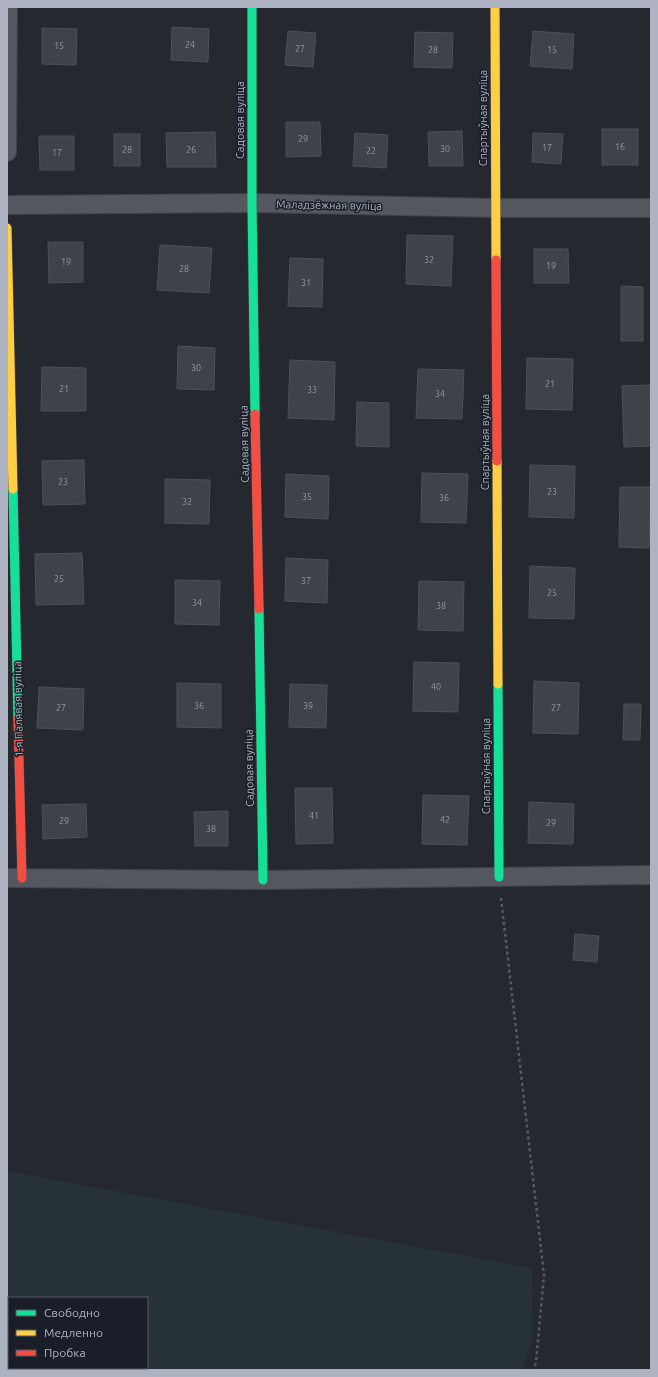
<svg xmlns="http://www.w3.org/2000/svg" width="658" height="1377" viewBox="0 0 658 1377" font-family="Ubuntu,sans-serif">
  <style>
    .green { fill: #263236; fill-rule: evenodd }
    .building { fill: #3f4248; stroke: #4d5057 }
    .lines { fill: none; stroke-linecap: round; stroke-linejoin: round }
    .street-casing { stroke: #414349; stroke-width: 20 }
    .fast-casing { stroke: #42454c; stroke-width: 10 }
    .slow-casing { stroke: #42454c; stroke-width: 10 }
    .jam-casing { stroke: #42454c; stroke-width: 10 }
    .path { stroke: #585b62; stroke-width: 2.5; stroke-dasharray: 3 3; stroke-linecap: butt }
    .street { stroke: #54575e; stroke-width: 18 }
    .fast { stroke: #16e098; stroke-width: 9 }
    .slow { stroke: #ffcf43; stroke-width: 9 }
    .jam { stroke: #f24e42; stroke-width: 9 }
    .labels { text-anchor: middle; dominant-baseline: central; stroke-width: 3; stroke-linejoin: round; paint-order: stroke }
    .number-label { font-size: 9px; fill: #9297a3 }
    .street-label { font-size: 11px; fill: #aeb3c1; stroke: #1a1e28 }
  </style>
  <rect width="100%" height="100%" fill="#25282f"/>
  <path class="green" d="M7 1171 532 1268 533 1339 523 1370H7ZM9 1298H147V1368H9Z"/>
  <g class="building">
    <path d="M172 27 209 29 208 62 171 60Z"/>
    <path d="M42 28 77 29 76 65 42 64Z"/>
    <path d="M288 31 316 33 313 67 285 65Z"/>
    <path d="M533 31 574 34 572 69 530 66Z"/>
    <path d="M415 32 453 33 452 68 414 67Z"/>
    <path d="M286 122H320L321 156 286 157Z"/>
    <rect x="602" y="129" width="36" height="36"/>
    <path d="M462 131 463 166H429L428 132Z"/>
    <path d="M215 132 216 167H167L166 133Z"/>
    <path d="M355 133 388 135 386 168 353 166Z"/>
    <path d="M533 133 563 134 561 164 532 162Z"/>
    <rect x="114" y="134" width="26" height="32"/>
    <path d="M39 136H74V170H40Z"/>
    <path d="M407 235 453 236 451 286 406 284Z"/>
    <path d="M48 242H83V282L49 283Z"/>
    <path d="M160 245 212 248 209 293 157 290Z"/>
    <path d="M534 249H568L569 283H534Z"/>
    <path d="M290 258 323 259 322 307 288 306Z"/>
    <path d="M621 286 643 287V341H621Z"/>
    <path d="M178 346 215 348 214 390 177 389Z"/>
    <path d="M527 358 573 359 572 410 526 409Z"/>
    <path d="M290 360 335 362 334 420 288 418Z"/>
    <path d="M42 367 86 368V411H41Z"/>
    <path d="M418 369 464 370 462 419 416 418Z"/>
    <path d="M650 385 651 446 624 447 622 386Z"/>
    <path d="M357 402 389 403V447L356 446Z"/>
    <path d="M84 460 85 504 43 505 42 461Z"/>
    <path d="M530 465 575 466 574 518 529 517Z"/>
    <path d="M422 473 468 474 466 523 421 522Z"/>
    <path d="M286 474 329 476 328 519 285 517Z"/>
    <path d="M165 479 210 480 209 524 165 523Z"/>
    <path d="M620 487H651L649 548 619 547Z"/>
    <path d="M82 553 84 604 36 605 35 554Z"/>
    <path d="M286 558 328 560 327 603 285 601Z"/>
    <path d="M530 566 575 568 574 619 529 618Z"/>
    <path d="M175 580 220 581 219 625 175 624Z"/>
    <path d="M419 581 464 582 463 631 418 630Z"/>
    <path d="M414 662 459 663 458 712 413 711Z"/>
    <path d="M534 681 579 683 578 734 533 733Z"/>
    <path d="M177 683 221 684V728L177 727Z"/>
    <path d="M290 684 327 685 326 728 289 727Z"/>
    <path d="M39 687 84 689 83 730 37 728Z"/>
    <path d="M624 704H641L640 740H623Z"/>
    <path d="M295 788H332L333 843 296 844Z"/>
    <path d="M423 795 469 796 467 845 422 844Z"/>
    <path d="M529 802 574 804 573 844 528 843Z"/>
    <path d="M86 804 87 837 43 839 42 805Z"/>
    <path d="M228 811V846H195L194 812Z"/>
    <path d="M575 934 599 936 597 962 573 960Z"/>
  </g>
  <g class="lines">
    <g class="street-casing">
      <g id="street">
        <path d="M7 152 8 7"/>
        <path d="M7 205 252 203 496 208H651"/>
        <path d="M7 878 263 880 651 875"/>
      </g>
    </g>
    <g class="fast-casing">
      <g id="fast">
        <path d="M252 7V203L255 414"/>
        <path d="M13 489 18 719"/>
        <path d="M259 609 263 880"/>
        <path d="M498 684 499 877"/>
      </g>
    </g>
    <g class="slow-casing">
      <g id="slow">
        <path d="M495 7 496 260"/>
        <path d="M7 228 13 489"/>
        <path d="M497 461 498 684"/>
      </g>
    </g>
    <g class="jam-casing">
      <g id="jam">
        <path d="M496 260 497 461"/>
        <path d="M255 414 259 609"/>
        <path d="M18 719 22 878"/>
      </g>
    </g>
    <path class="path" d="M501 898 544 1275 536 1362 534 1370"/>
    <use href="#street" class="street"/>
    <use href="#fast" class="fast"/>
    <use href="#slow" class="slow"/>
    <use href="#jam" class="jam"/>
  </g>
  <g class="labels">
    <g class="number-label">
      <text x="190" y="45">24</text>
      <text x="59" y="46">15</text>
      <text x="300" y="49">27</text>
      <text x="433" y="50">28</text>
      <text x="552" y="50">15</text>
      <text x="303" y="139">29</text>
      <text x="620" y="147">16</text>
      <text x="547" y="148">17</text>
      <text x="445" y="149">30</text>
      <text x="127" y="150">28</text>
      <text x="191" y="150">26</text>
      <text x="371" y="151">22</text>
      <text x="57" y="153">17</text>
      <text x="429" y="260">32</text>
      <text x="66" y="262">19</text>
      <text x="551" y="266">19</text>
      <text x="184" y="269">28</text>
      <text x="306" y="283">31</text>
      <text x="196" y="368">30</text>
      <text x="550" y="384">21</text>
      <text x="64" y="389">21</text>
      <text x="312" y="390">33</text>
      <text x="440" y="394">34</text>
      <text x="63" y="482">23</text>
      <text x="552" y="492">23</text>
      <text x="307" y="497">35</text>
      <text x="444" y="498">36</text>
      <text x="187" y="502">32</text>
      <text x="59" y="579">25</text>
      <text x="306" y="581">37</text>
      <text x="552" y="593">25</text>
      <text x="197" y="603">34</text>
      <text x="441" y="606">38</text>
      <text x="436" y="687">40</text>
      <text x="199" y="706">36</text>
      <text x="308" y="706">39</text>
      <text x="61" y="708">27</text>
      <text x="556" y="708">27</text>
      <text x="314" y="816">41</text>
      <text x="445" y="820">42</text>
      <text x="64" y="821">29</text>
      <text x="551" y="823">29</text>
      <text x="211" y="829">38</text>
    </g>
    <g class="street-label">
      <text transform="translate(483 118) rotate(-90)">Спартыўная вуліца</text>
      <text transform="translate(240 120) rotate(-90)">Садовая вуліца</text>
      <text transform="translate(329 205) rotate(1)">Маладзёжная вуліца</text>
      <text transform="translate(485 442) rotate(-90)">Спартыўная вуліца</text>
      <text transform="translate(244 444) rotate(-91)">Садовая вуліца</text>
      <text transform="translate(18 709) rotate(-91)">1-я Палявая вуліца</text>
      <text transform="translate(486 766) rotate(-90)">Спартыўная вуліца</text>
      <text transform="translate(249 768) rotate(-91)">Садовая вуліца</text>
    </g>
  </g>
  <rect width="658" height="1377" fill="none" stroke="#aeb3c1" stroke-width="16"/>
  <rect x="8" y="1297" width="140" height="72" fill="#1a1e28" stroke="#555a65"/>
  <rect x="16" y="1310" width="20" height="6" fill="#16e098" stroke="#555a65"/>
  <text x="44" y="1317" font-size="12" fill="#aeb3c1">Свободно</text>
  <rect x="16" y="1330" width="20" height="6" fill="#ffcf43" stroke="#555a65"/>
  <text x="44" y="1337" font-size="12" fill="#aeb3c1">Медленно</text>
  <rect x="16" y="1350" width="20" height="6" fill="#f24e42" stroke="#555a65"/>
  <text x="44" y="1357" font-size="12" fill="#aeb3c1">Пробка</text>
</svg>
